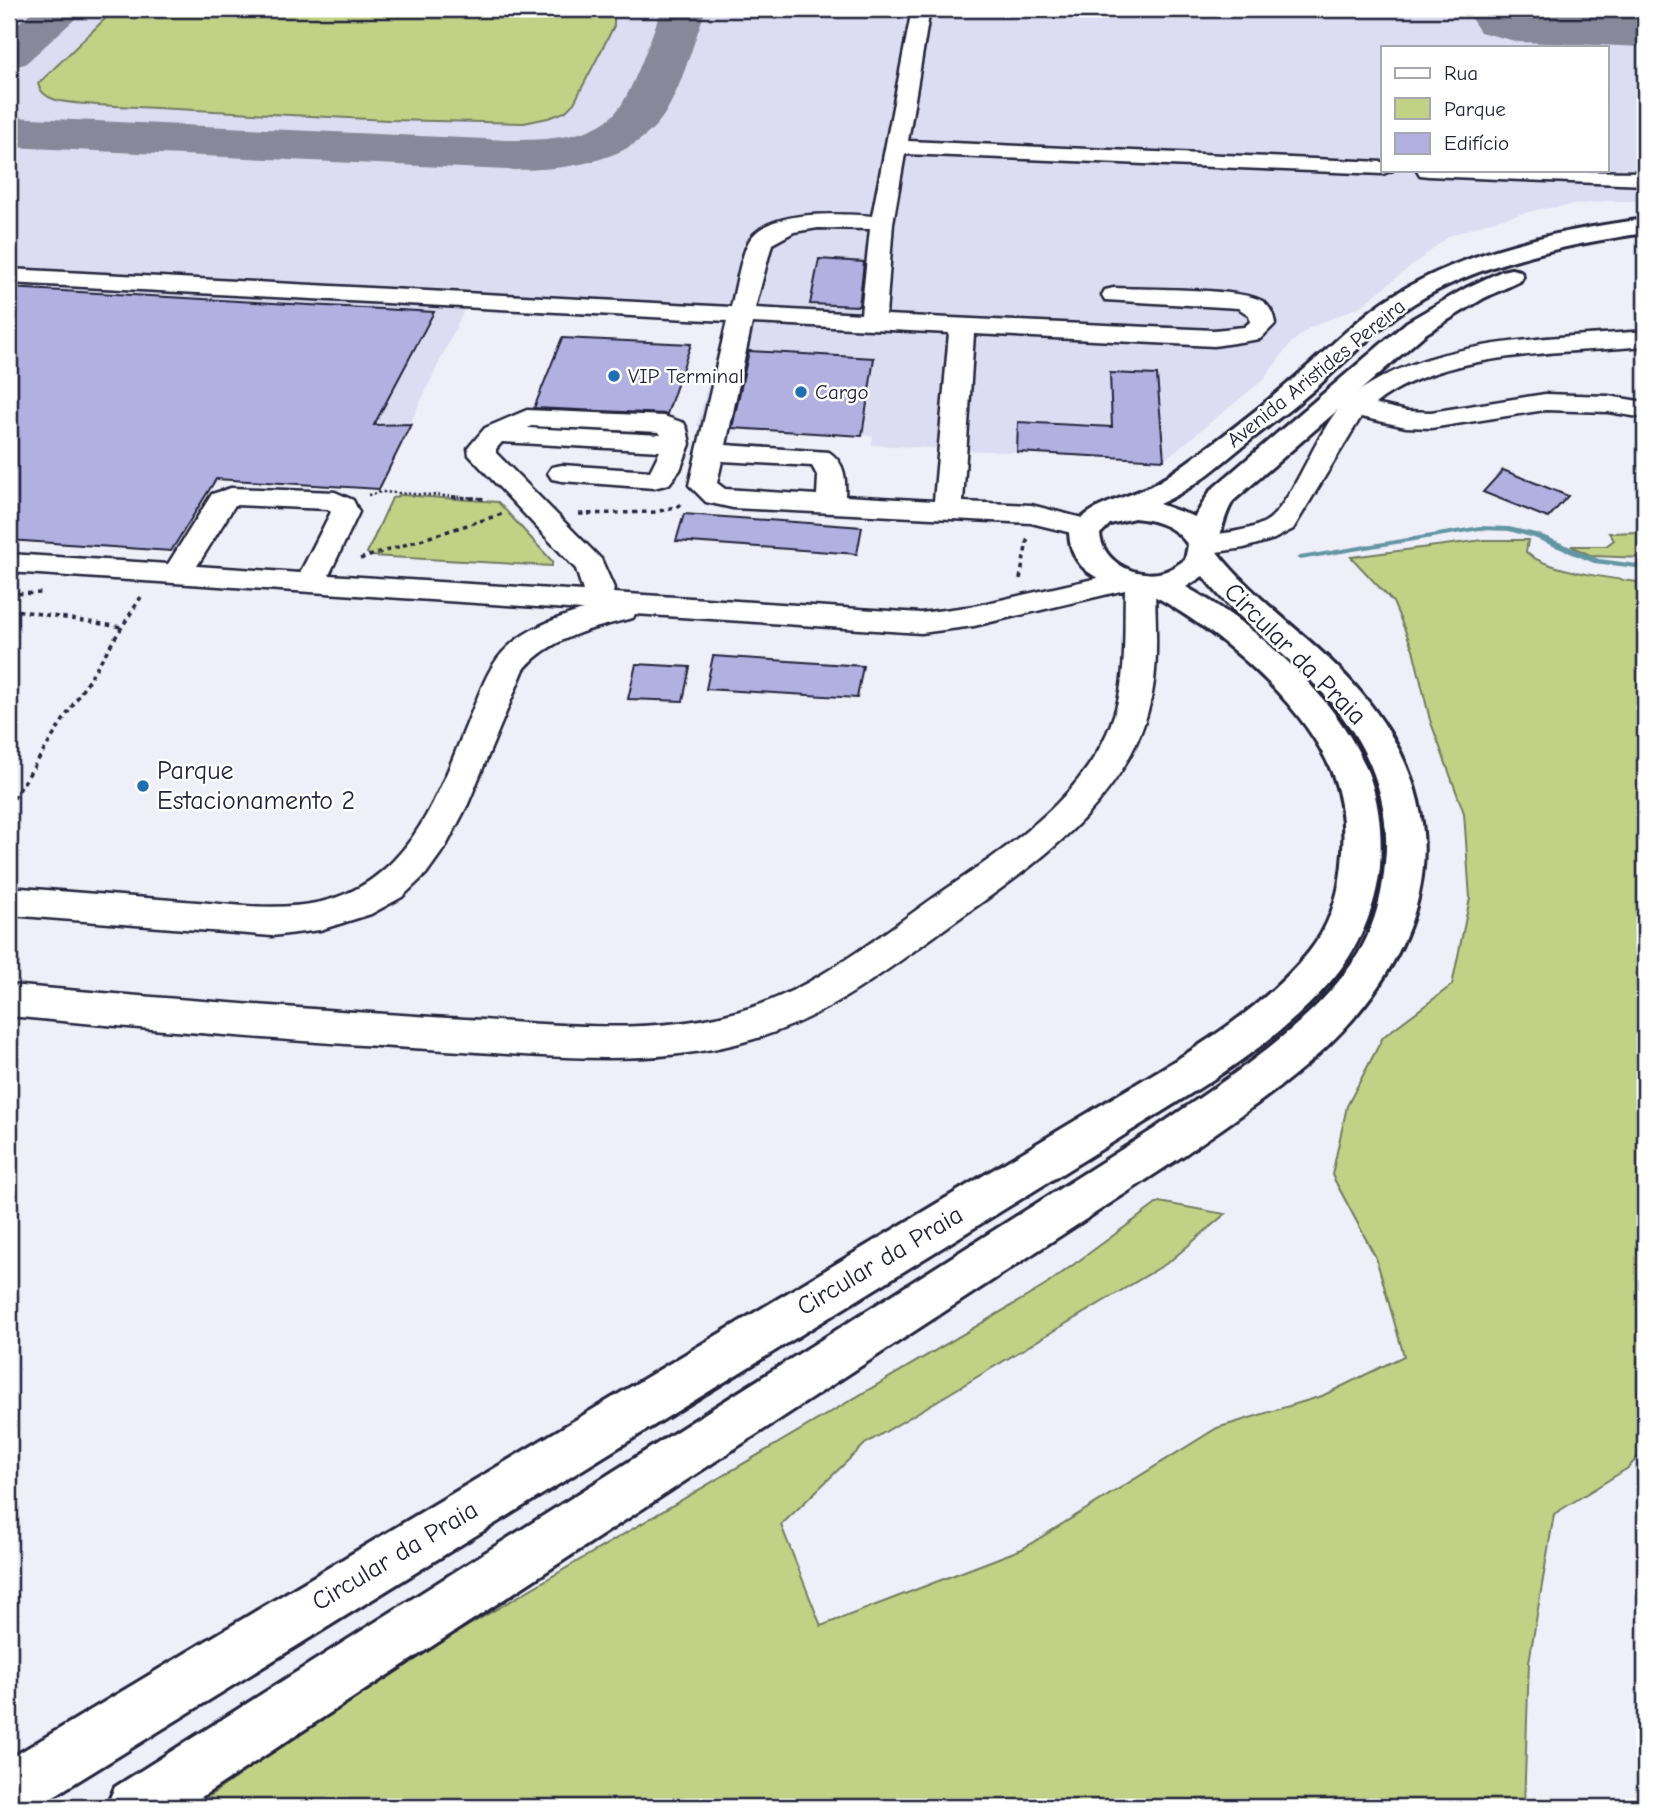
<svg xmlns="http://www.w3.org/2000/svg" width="1654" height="1816" viewBox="0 0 1654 1816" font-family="'Comic Neue',sans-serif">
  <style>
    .built { fill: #dcdcf2; fill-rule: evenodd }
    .green { fill: #c1d287; stroke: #727a61; stroke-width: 2 }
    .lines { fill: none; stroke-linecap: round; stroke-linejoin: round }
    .stream { fill: #6395a3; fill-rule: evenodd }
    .taxiway { fill: #88889a; fill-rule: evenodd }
    .runway { fill: #88889a; fill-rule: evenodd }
    .building { fill: #b1b0e1; stroke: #22223b; stroke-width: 2 }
    .minor-casing { stroke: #22223b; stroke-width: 5 }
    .highway-casing { stroke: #22223b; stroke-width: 6 }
    .path-far1 { stroke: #22223b; stroke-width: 2.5; stroke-dasharray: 2.5 2.5; stroke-linecap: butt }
    .path { stroke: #22223b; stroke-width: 3.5; stroke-dasharray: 4.5 4.5; stroke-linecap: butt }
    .minor { fill: #fff; fill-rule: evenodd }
    .highway { fill: #fff; fill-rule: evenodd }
    .poi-dot { fill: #1f6fb2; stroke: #fff; stroke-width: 2.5 }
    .labels { text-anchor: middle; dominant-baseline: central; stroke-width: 5; stroke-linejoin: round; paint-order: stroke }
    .far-street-label { font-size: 21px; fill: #22223b; stroke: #fff }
    .far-poi-label { font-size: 21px; fill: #22223b; stroke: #fff; text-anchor: start }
    .street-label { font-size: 26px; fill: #22223b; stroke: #fff }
    .poi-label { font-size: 26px; fill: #22223b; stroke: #fff; text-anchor: start }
  </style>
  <rect width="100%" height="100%" fill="#efeff9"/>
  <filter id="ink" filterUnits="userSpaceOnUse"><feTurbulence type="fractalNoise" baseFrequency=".0143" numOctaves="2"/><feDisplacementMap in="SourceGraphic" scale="14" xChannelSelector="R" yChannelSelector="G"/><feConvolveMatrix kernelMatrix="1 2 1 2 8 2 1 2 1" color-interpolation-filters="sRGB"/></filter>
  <g filter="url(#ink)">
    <path class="built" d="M9 9H1645V201H1606L1541 209 1488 222 1449 236 1361 306 1309 328 1291 343 1263 380 1164 460 872 445 873 436 697 426 725 320 466 306 379 489 216 479 171 551 9 540ZM1383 47H1607V170H1383Z"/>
    <g class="green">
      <path d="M115 9H605L614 16V26L574 103 565 112 548 118 524 123 388 120 97 105C78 102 44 106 38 84Z"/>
      <path d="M401 495 498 502 552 561V566L371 556 367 553 392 498Z"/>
      <path d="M1637 532 1645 546V558L1592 556 1571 546H1606L1614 540 1609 533Z"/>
      <path d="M1483 540H1528L1526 552C1545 571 1617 579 1645 583V1449L1628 1468 1554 1514 1529 1662 1524 1807H194L361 1689 1043 1287 1159 1202 1225 1214 1169 1262 865 1444 781 1525 821 1626 1022 1549 1217 1428 1322 1396 1404 1356 1376 1258 1332 1175 1347 1106 1383 1037 1452 985 1470 898 1464 813 1430 720 1413 649 1393 602 1351 557Z"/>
    </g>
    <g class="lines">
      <path class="stream" d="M1480 526 1509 527 1540 534 1599 559 1645 565V569L1594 563 1534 538 1509 531 1480 530 1300 560 1296 558 1300 556Z"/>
      <g class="taxiway">
        <path d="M35 9H83L76 18 25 64 9 68V31Z"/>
        <path d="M662 9H706C694 40 683 83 667 110 636 164 563 170 507 170L9 147V117L507 140C543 140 600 140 622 104 638 77 650 39 662 9Z"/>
      </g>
      <path class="runway" d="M1465 9H1645V47L1519 42 1480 32Z"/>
    </g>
    <g class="building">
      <path d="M819 259 864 262 859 306 810 304Z"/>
      <path d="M9 288 434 312 374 425 411 424 379 489 216 479 171 551 9 540Z"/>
      <path d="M562 338 691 344 667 414 534 408Z"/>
      <path d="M749 351 874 358 862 436 732 428Z"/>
      <path d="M1110 373 1157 375 1164 460 1017 452 1018 422 1112 427Z"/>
      <path d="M1503 470 1568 496 1548 518 1483 492Z"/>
      <path d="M684 514 862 527 857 554 676 541Z"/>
      <path d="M713 656 863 666 857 698 706 689Z"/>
      <path d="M636 664 690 667 683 701 628 699Z"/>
    </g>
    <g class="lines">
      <g class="minor-casing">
        <g id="minor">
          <path d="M912 9H930L908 141 1383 162V170H1393L1383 174 905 154 893 223 886 315 1214 330 1244 327 1250 322 1249 315 1238 308 1105 300 1102 295 1105 290 1114 288C1144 289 1241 288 1262 301 1270 306 1274 315 1275 324L1260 339 1214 346 974 334 963 502 1031 505 1098 522 1102 528 1098 534 1088 537 1031 523 733 508 706 502 689 485 727 321 9 283V269L731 307C736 289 741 252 751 238 772 209 841 214 872 216ZM818 228 870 229 861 314 755 308 772 244 794 232ZM752 323 949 333 934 501 845 496C846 478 845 463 829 452L726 445ZM722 461 812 466 818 477 817 495 725 489 717 483Z"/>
          <path d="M1417 170 1645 172V185L1428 176 1420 175Z"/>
          <path d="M1645 331V346C1562 354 1443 350 1375 404L1406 411 1431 412 1545 394 1608 396 1645 402V418L1608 412 1545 410 1431 428 1406 427 1361 417 1293 529 1274 539 1244 548 1203 554 1193 551 1188 545 1193 539C1217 532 1242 534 1265 522 1292 507 1318 426 1344 403 1420 337 1550 339 1645 331Z"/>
          <path d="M527 410 664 416 684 423 687 429 690 444 680 470 669 484 654 488 562 481 552 479 548 473 552 467 562 465 650 471 660 451 502 442 496 449V453L601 559 614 588 613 593 921 613 974 606 1129 571 1151 574 1155 581C1155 618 1159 657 1152 694 1133 793 1049 855 971 910 902 958 835 1015 754 1039 653 1069 549 1056 445 1050 299 1042 154 1030 9 1016V985C155 998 301 1009 448 1018 547 1023 653 1039 750 1008 822 985 890 927 952 885 1023 837 1103 782 1120 692 1126 659 1124 624 1125 590L974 626 921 633 635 614 633 618C593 628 552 637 524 669L468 804 446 846 426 874 402 897 371 914 320 930 272 936 9 915V887C67 892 125 896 184 901 229 904 276 912 321 902 411 881 439 792 470 716 480 693 488 665 508 647 528 628 557 618 583 610L9 572V554L168 564 212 494 231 488 335 492 353 500 359 512 329 575 583 591 576 569 469 455 468 448 485 428ZM531 426 659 432 661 435 528 428ZM235 505 328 509 331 512 300 573 197 566Z"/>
        </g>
      </g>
      <g class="highway-casing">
        <path id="highway" d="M1645 219V233C1569 244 1480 262 1413 304 1378 327 1348 359 1317 387 1292 409 1264 429 1238 450 1214 470 1189 491 1159 504L1195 517 1211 490 1407 322 1466 288 1502 271 1511 269 1520 271 1523 276 1520 281 1484 298 1425 334 1233 501C1224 516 1220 535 1217 552 1259 605 1318 641 1361 693 1455 805 1439 928 1342 1031 1297 1079 1238 1117 1184 1155L186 1807H106L115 1787 1154 1129C1222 1082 1334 1013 1368 935 1378 911 1383 889 1385 863 1391 807 1373 755 1338 711 1299 660 1242 627 1203 576L1186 587C1256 625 1343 701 1370 778 1380 808 1382 836 1380 867 1376 908 1358 951 1330 982 1272 1049 1192 1092 1118 1139L36 1807H9V1759L1088 1113C1164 1066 1251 1023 1309 952 1329 927 1339 896 1342 864 1345 834 1344 804 1333 775 1308 710 1235 645 1176 609 1167 603 1158 597 1148 594 1112 582 1071 580 1069 532 1088 504 1122 500 1151 486 1163 480 1175 471 1186 463 1228 433 1269 401 1307 367 1336 342 1364 312 1397 293 1471 249 1561 230 1645 219ZM1134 518C1156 520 1175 526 1188 545L1185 560C1179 563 1173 569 1166 571 1139 581 1102 563 1100 534L1110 524Z"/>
      </g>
      <path class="path-far1" d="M368 495 381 492 479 498"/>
      <g class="path">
        <path d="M452 497 488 499"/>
        <path d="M579 514 656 512 685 504"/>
        <path d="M360 559 502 514"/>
        <path d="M1020 579 1028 536"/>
        <path d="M9 594 42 593"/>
        <path d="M9 609 121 627"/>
        <path d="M9 806 141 597"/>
      </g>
      <use href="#minor" class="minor"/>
      <use href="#highway" class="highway"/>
    </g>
  </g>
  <g class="poi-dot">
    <circle cx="614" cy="376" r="7"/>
    <circle cx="801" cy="392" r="7"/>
    <circle cx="143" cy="786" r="7"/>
  </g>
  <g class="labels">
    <g class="far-street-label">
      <text transform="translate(1316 373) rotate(-39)">Avenida Aristides Pereira</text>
    </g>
    <g class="far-poi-label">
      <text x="628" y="376">VIP Terminal</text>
      <text x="815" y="392">Cargo</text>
    </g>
    <g class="street-label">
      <text transform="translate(1295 654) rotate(45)">Circular da Praia</text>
      <text transform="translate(880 1261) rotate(-31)">Circular da Praia</text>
      <text transform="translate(395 1556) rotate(-31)">Circular da Praia</text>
    </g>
    <g class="poi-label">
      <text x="157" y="771">Parque<tspan x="157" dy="30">Estacionamento 2</tspan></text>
    </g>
  </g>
  <rect width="1654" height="1816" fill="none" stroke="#fff" stroke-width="35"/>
  <rect x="18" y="18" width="1619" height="1781" fill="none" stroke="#22223b" stroke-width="2.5" filter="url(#ink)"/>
  <rect x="1381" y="46" width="228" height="126" fill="#ffffff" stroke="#a7a7b1" stroke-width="2"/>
  <rect x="1395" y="68" width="35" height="10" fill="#ffffff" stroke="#a7a7b1" stroke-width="2"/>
  <text x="1444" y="80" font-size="21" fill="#22223b">Rua</text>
  <rect x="1395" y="98" width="35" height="21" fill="#c1d287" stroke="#a7a7b1" stroke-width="2"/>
  <text x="1444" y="116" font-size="21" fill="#22223b">Parque</text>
  <rect x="1395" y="133" width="35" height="21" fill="#b1b0e1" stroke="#a7a7b1" stroke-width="2"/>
  <text x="1444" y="150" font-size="21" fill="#22223b">Edifício</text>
</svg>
